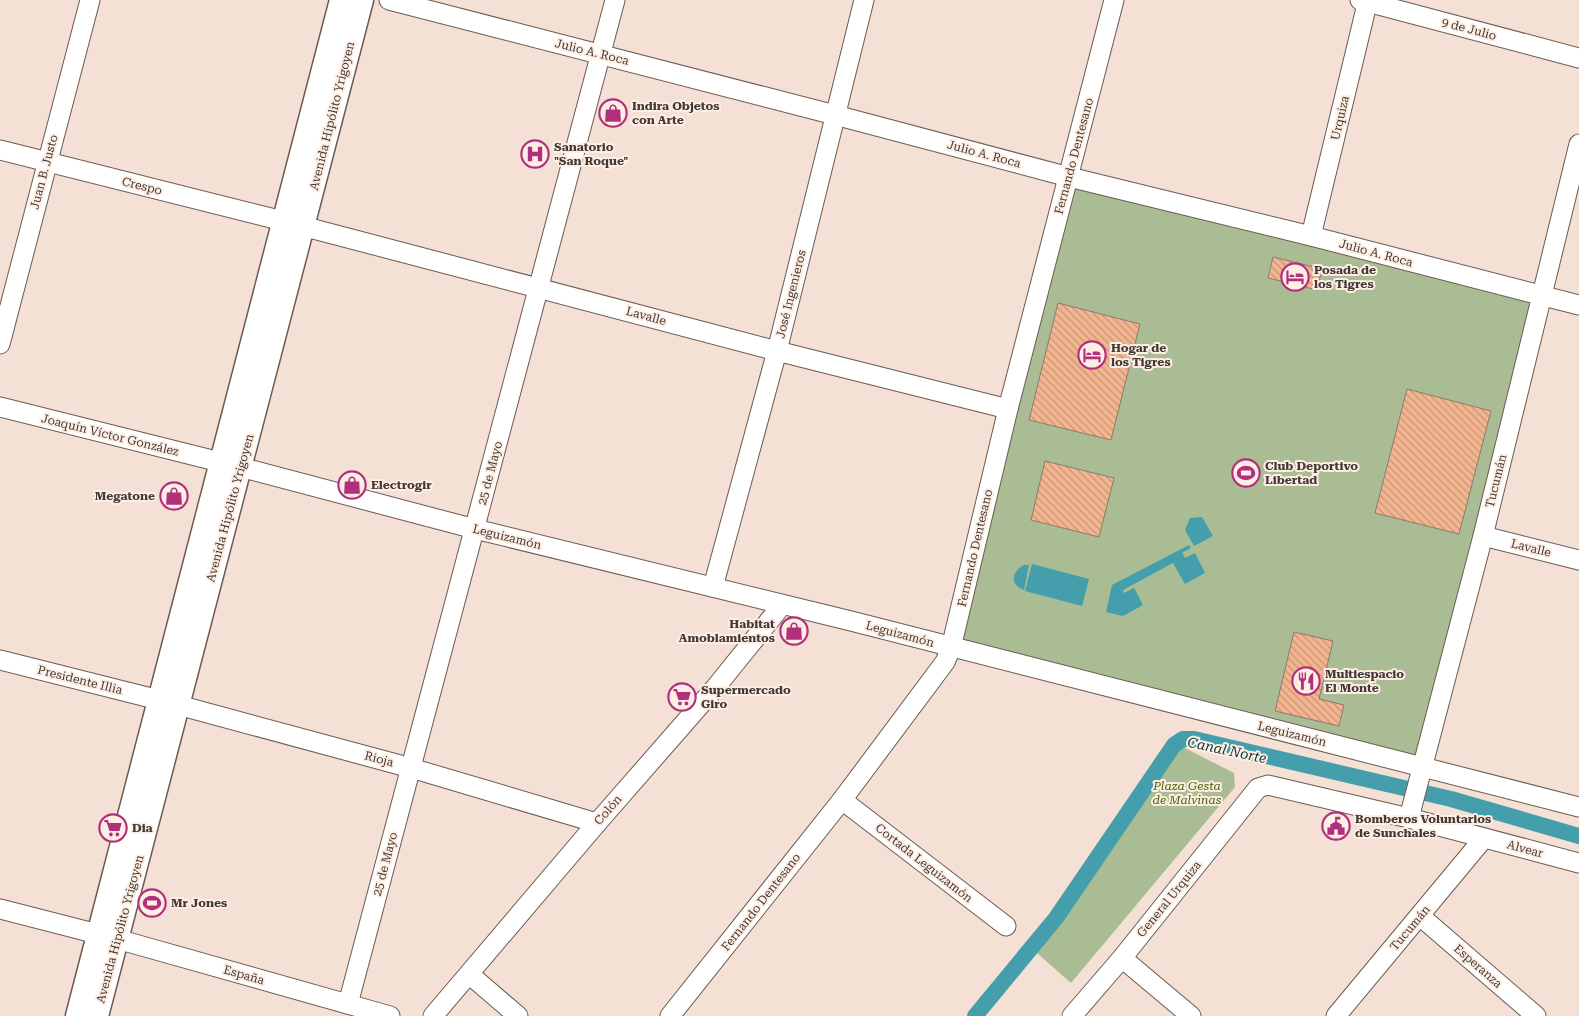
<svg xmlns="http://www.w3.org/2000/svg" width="1579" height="1016" viewBox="0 0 1579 1016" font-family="'Roboto Serif',serif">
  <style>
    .park { fill: #a9bc93 }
    .water { fill: #449eac }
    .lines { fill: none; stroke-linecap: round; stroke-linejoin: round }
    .canal { stroke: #449eac; stroke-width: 16 }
    .building { fill: url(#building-back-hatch); stroke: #8c7a6f }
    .minor-casing { stroke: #6c5a50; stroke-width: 21 }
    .tertiary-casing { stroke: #6c5a50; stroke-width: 25 }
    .minor { stroke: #fff; stroke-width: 19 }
    .tertiary { stroke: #fff; stroke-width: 22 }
    .labels { text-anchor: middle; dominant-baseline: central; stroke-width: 4; stroke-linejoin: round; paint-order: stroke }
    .street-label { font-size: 12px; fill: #413935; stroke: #ffeee4 }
    .poi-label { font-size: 12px; font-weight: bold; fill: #413935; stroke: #ffeee4; text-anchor: start }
    .park-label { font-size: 12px; font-style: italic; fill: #436203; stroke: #ffeee4 }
    .water-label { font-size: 14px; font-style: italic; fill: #063339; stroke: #ffeee4 }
  </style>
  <defs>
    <pattern id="building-back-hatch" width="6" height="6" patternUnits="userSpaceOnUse" patternTransform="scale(1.25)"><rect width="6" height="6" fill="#f3b590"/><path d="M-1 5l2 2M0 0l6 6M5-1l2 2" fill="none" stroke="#c69476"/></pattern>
  </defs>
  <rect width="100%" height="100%" fill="#f4e0d4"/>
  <g class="park">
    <path d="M1069 177 1542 296 1424 767 951 648Z"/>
    <path d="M1179 745 1234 773 1235 787 1071 983 1037 953Z"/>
  </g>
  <g class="water">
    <path d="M1202 517 1213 536 1194 546 1185 530 1190 518Z"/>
    <path d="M1189 545 1191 548 1182 553 1185 558 1195 553 1205 573 1185 584 1173 563 1123 590 1124 593 1134 588 1143 605 1123 616 1106 612 1112 585Z"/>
    <path d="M1032 564 1089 579 1082 606 1025 591Z"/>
    <path d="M1024 565H1029L1024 590C1009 585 1012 571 1024 565Z"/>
  </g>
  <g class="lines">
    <path class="canal" d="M975 1016 1056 918 1174 745 1183 739H1194L1451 799 1579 836"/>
  </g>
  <g class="building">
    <path d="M1273 257 1322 269 1317 290 1268 278Z"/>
    <path d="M1058 303 1140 324 1111 440 1029 420Z"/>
    <path d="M1407 389 1491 411 1459 534 1375 513Z"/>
    <path d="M1045 461 1114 478 1099 537 1031 520Z"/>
    <path d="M1294 632 1333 641 1319 699 1344 705 1339 726 1275 711Z"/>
  </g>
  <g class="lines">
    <g class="minor-casing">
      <g id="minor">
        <path d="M389 0 835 115 1069 177 1311 236 1579 305"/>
        <path d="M1360 0 1579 58"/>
        <path d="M0 150 283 221 777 351 1008 409"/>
        <path d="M1311 236 1368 0"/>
        <path d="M0 344 90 0"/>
        <path d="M0 407 240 467 475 529 851 621 1579 807"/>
        <path d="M1483 536 1579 560"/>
        <path d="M713 587 777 351 864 0"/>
        <path d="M0 660 167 702 411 768 597 823"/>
        <path d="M842 800 1006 926"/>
        <path d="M1409 818 1483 536 1579 144"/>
        <path d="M0 909 117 939 390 1016"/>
        <path d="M1420 916 1536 1016"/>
        <path d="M1122 958 1191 1016"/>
        <path d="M469 974 518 1016"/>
        <path d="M348 1004 615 0"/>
        <path d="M433 1016 597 823 715 688 782 605"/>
        <path d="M670 1016 842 800 945 662 951 648 1008 409 1114 0"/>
        <path d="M1072 1016 1122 958 1258 788 1268 785 1409 818 1579 863"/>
        <path d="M1336 1016 1484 838"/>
      </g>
    </g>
    <g class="tertiary-casing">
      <g id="tertiary">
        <path d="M77 1016 341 0"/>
        <path d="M97 1016 362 0"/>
      </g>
    </g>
    <use href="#minor" class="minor"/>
    <use href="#tertiary" class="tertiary"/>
  </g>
  <defs>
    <g id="shop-ring" transform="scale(1.4375)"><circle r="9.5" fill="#ffeee4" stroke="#b2307b" stroke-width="1.5"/><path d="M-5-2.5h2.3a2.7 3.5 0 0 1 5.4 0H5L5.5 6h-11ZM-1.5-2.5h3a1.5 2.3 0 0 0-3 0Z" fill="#b2307b"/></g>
    <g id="hospital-ring" transform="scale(1.4375)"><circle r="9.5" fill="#ffeee4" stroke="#b2307b" stroke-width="1.5"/><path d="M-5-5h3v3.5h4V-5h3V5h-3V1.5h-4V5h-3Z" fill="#b2307b"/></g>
    <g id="hotel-ring" transform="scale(1.4375)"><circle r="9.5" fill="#ffeee4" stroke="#b2307b" stroke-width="1.5"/><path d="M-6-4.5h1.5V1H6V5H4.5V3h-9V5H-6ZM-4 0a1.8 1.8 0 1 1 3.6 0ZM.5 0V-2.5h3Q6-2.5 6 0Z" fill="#b2307b"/></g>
    <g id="stadium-ring" transform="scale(1.4375)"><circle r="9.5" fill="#ffeee4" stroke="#b2307b" stroke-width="1.5"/><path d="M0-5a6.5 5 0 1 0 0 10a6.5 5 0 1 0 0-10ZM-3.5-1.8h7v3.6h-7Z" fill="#b2307b"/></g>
    <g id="restaurant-ring" transform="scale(1.4375)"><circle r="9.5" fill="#ffeee4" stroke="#b2307b" stroke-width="1.5"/><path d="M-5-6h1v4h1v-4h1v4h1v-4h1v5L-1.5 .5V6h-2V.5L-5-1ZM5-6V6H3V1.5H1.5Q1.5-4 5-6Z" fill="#b2307b"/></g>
    <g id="supermarket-ring" transform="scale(1.4375)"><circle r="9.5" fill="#ffeee4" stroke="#b2307b" stroke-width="1.5"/><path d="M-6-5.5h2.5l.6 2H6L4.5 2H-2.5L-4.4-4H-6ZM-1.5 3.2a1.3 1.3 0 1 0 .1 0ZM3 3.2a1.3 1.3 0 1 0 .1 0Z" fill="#b2307b"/></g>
    <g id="civic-ring" transform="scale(1.4375)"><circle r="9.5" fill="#ffeee4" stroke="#b2307b" stroke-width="1.5"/><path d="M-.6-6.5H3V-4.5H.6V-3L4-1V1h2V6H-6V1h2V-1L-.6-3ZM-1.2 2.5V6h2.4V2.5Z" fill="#b2307b"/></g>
  </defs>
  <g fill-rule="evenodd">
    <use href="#shop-ring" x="613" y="113"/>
    <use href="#hospital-ring" x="535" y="154"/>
    <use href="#hotel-ring" x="1295" y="277"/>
    <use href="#hotel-ring" x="1092" y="355"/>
    <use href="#stadium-ring" x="1246" y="473"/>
    <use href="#shop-ring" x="352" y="485"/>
    <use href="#shop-ring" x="174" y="496"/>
    <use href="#shop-ring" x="794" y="631"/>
    <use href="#restaurant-ring" x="1306" y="681"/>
    <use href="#supermarket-ring" x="682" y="697"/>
    <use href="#civic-ring" x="1336" y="826"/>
    <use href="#supermarket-ring" x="113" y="828"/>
    <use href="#stadium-ring" x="152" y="903"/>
  </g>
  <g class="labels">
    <g class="street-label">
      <text transform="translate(1469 29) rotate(15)">9 de Julio</text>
      <text transform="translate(592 52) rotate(14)">Julio A. Roca</text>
      <text transform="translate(332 116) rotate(-76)">Avenida Hipólito Yrigoyen</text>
      <text transform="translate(1340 118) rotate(-77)">Urquiza</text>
      <text transform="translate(984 154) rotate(15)">Julio A. Roca</text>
      <text transform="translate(1074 156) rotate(-75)">Fernando Dentesano</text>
      <text transform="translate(44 172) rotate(-75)">Juan B. Justo</text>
      <text transform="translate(142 186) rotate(14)">Crespo</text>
      <text transform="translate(1376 253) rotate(15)">Julio A. Roca</text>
      <text transform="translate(791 294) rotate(-76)">José Ingenieros</text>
      <text transform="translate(646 316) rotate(15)">Lavalle</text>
      <text transform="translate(110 435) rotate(14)">Joaquín Víctor González</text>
      <text transform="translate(490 473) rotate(-75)">25 de Mayo</text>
      <text transform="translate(1496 481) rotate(-76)">Tucumán</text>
      <text transform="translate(230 508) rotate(-75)">Avenida Hipólito Yrigoyen</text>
      <text transform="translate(507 537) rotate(14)">Leguizamón</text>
      <text transform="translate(975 548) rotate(-77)">Fernando Dentesano</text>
      <text transform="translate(1531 548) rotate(14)">Lavalle</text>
      <text transform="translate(900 634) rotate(15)">Leguizamón</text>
      <text transform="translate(80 680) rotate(14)">Presidente Illia</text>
      <text transform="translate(1292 734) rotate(14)">Leguizamón</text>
      <text transform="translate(379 759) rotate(15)">Rioja</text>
      <text transform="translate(608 810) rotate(-49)">Colón</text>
      <text transform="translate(1525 849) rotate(15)">Alvear</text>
      <text transform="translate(924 863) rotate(38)">Cortada Leguizamón</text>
      <text transform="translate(385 864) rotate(-75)">25 de Mayo</text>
      <text transform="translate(1169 899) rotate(-51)">General Urquiza</text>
      <text transform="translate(761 902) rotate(-52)">Fernando Dentesano</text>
      <text transform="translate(1410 928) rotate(-50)">Tucumán</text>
      <text transform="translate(120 929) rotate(-75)">Avenida Hipólito Yrigoyen</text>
      <text transform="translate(1478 966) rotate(41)">Esperanza</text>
      <text transform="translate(244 975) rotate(16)">España</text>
    </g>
    <g class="poi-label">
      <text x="632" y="106">Indira Objetos<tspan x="632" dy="14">con Arte</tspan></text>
      <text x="554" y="147">Sanatorio<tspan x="554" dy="14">"San Roque"</tspan></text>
      <text x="1314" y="270">Posada de<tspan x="1314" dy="14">los Tigres</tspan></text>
      <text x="1111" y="348">Hogar de<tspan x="1111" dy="14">los Tigres</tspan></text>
      <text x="1265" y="466">Club Deportivo<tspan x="1265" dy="14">Libertad</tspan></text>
      <text x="371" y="485">Electrogir</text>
      <text x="155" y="496" text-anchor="end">Megatone</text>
      <text x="775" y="624" text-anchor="end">Habitat<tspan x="775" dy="14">Amoblamientos</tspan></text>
      <text x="1325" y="674">Multiespacio<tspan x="1325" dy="14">El Monte</tspan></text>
      <text x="701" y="690">Supermercado<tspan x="701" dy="14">Giro</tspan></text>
      <text x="1355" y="819">Bomberos Voluntarios<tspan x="1355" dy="14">de Sunchales</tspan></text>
      <text x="132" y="828">Dia</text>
      <text x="171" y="903">Mr Jones</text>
    </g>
    <g class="park-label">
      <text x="1187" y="786">Plaza Gesta<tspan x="1187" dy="14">de Malvinas</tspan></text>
    </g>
    <g class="water-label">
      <text transform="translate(1227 750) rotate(12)">Canal Norte</text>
    </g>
  </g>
</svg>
